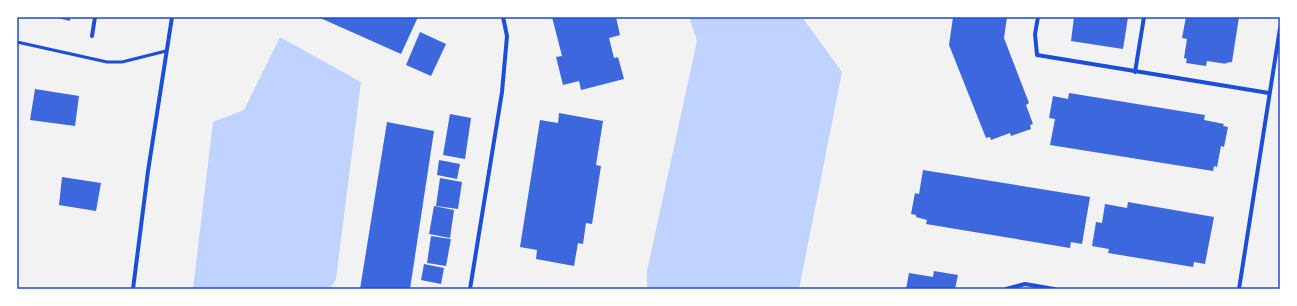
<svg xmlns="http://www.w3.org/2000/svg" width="1297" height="306" viewBox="0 0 1297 306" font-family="Rubik,sans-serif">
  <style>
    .water { fill: #bfd3fe }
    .building { fill: #3d67dc }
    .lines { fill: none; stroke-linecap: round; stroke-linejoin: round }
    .service { stroke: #1d4ed8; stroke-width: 3 }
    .minor { stroke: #1d4ed8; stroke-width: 4 }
    .neatline { fill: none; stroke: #1d4ed8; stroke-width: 1.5 }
  </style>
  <rect width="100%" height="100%" fill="#f2f2f2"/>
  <g class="water">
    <path d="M689 17H802L842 72 799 289H647V271L697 41Z"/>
    <path d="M280 37 361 82 336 279 330 289H193L213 122 244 110Z"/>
  </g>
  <g class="building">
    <path d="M54 17H70V21Z"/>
    <path d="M318 17H418L401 54Z"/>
    <path d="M552 17H616L620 35 609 38 614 58 618 57 624 79 581 90 579 81 563 85 556 57 562 56Z"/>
    <path d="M953 17H1007L1004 38 1029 103 1026 105 1033 124 1030 125 1031 129 1011 136 1010 133 991 140 990 137 986 138 949 45Z"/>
    <path d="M1074 17H1128L1123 49 1071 41Z"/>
    <path d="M1186 17H1239L1232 62 1225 63 1227 64 1207 61 1206 66 1186 63 1187 59 1184 58 1187 39 1182 38Z"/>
    <path d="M420 32 446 44 431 76 406 65Z"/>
    <path d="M35 89 79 96 75 126 30 120Z"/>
    <path d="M1069 93 1205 115 1204 120 1224 124 1223 126 1228 127 1224 147 1221 146 1217 167 1214 166 1213 171 1050 145 1055 119 1049 118 1053 96 1068 99Z"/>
    <path d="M559 113 603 121 596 165 601 166 592 224 586 223 583 244 578 243 574 266 536 259 537 250 520 247 540 120 558 123Z"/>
    <path d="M450 114 471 118 465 159 443 155Z"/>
    <path d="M387 122 434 131 410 289H360Z"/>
    <path d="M439 160 460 164 457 179 437 175Z"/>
    <path d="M923 170 1090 197 1082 244 1071 242 1070 248 926 224 927 220 916 217V215L911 214 915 193 919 194Z"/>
    <path d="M62 177 101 183 96 211 59 205Z"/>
    <path d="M440 178 462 182 458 209 436 206Z"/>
    <path d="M1128 202 1214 217 1205 264 1194 262 1193 267 1108 253 1109 249 1092 246 1096 222 1102 223 1105 204 1127 208Z"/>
    <path d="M434 206 454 210 450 238 429 234Z"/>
    <path d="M431 236 451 239 446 266 427 263Z"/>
    <path d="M424 264 444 268 441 284 421 280Z"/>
    <path d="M934 271 958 275 955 289H906L909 273 933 277Z"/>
  </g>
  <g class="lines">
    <path class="service" d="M17 42 107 62H122L166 51"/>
    <g class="minor">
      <path d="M1038 17 1035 34 1037 55 1269 93"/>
      <path d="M92 36 95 17"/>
      <path d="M1135 72 1144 17"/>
      <path d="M133 289 148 171 172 17"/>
      <path d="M470 289 502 92 507 36 503 17"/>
      <path d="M1006 289 1025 284 1054 289"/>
      <path d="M1239 289 1280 28"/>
    </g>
  </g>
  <rect width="1297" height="306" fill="none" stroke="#ffffff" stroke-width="36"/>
  <rect x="18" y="18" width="1261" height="270" class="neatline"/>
</svg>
